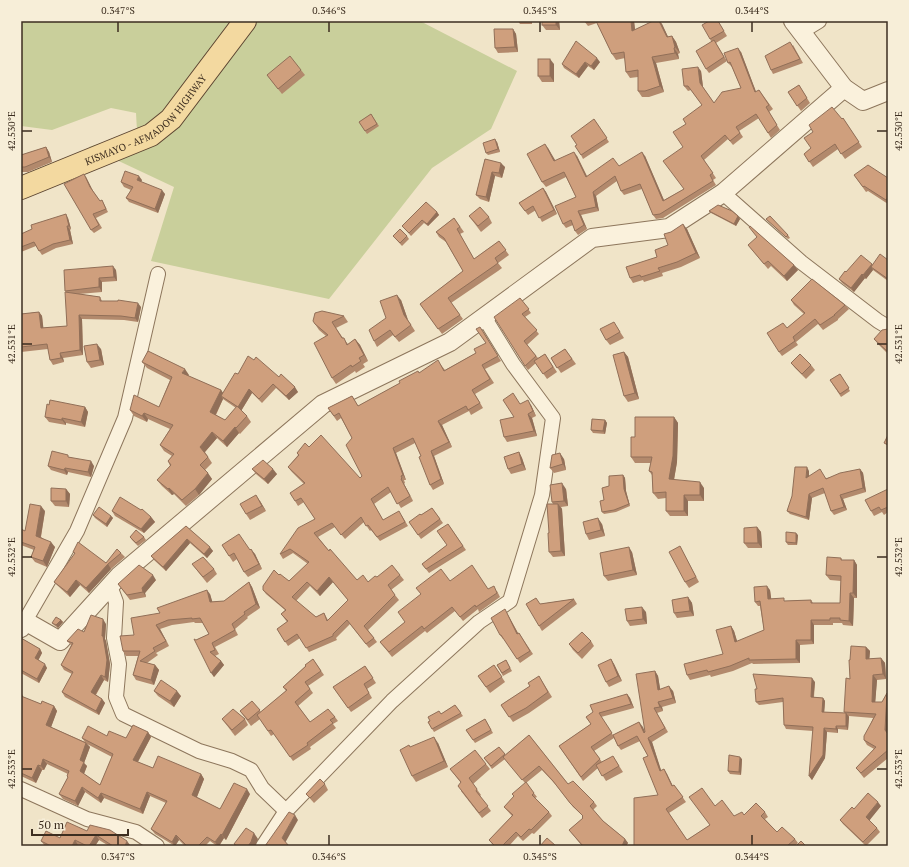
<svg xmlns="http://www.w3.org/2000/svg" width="909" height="867" viewBox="0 0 909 867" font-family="'PT Serif',serif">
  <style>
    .green { fill: #c9cf9b }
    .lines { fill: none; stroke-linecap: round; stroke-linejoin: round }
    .minor-casing { stroke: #8d765c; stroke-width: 16 }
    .tertiary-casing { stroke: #8d765c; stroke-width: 20 }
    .primary-casing { stroke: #5b4430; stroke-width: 24 }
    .minor { stroke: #faf1dc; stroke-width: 14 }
    .tertiary { stroke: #faf1dc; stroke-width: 18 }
    .primary { stroke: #f3d9a0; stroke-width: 22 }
    .wall { fill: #b2896c; fill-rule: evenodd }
    .shaded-wall { fill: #916f58 }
    .building { fill: #cf9f7d; stroke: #916f58; fill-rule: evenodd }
    .ticks { fill: none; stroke: #3d2e20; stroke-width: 1.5 }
    .labels { text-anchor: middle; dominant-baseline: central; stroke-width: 4; stroke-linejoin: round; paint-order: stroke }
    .street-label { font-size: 10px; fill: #3d2e20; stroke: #f7eed8 }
    .neatline { fill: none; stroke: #3d2e20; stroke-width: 1.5 }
    .ticks-label { font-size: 10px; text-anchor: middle; fill: #3d2e20 }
  </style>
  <rect width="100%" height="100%" fill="#f0e4c8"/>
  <path class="green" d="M21 21H420L517 71 491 129 432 168 329 299 151 261 174 187 89 147 137 131 136 113 111 108 52 130 21 126Z"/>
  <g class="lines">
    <g class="minor-casing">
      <g id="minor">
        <path d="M801 32 819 21"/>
        <path d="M723 193 801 262 878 321 888 327"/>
        <path d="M110 586 116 602 114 638 119 664 116 697 123 714 199 751 232 761 251 770 262 788 286 811"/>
        <path d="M25 621 77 531 125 418 158 274"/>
        <path d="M21 789 87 819 136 832 157 846"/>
        <path d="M263 846 286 811 392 701 479 622 510 601 542 495 553 418 513 364 484 317"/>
      </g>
    </g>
    <g class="tertiary-casing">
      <g id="tertiary">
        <path d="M793 21 844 88 863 101 888 91"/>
        <path d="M21 628 25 621 60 641 119 576 323 404 450 342 592 238 669 228 723 193 844 88"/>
      </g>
    </g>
    <g class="primary-casing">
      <g id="primary">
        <path id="s1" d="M21 188 151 135 171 119 245 21"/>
      </g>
    </g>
    <use href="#minor" class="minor"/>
    <use href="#tertiary" class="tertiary"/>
    <use href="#primary" class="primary"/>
  </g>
  <g class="wall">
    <path d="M518 21H532V24H520Z"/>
    <path d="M559 21 560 30H546L542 25Z"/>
    <path d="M584 21H634L635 30 653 21H660L662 24 668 37 672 36 676 42 680 53 678 54 679 59 656 63 664 92 649 97H642L638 91V77L630 78 626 72 625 58 616 60 612 54 597 23 588 26Z"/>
    <path d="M718 21 727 36 716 43 727 61 709 73 706 69 711 41 710 39Z"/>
    <path d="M513 29 516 34 518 52 498 53 495 48Z"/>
    <path d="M793 45 803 63 773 74 771 70Z"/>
    <path d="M741 52 756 92 759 90 773 109 769 112 780 130 771 138 759 118 739 131 743 137 733 145 728 139 704 160 716 178 713 180 716 185 663 218 656 219 653 215 642 189 624 195 621 191 617 181 596 196 599 211 581 215 587 229 578 235 575 231 573 225 566 228 563 224 576 197 566 177 546 187 542 182 548 148 555 161 577 156 587 176 619 166 645 156 664 200 684 189 683 147 686 124 702 105 691 90 688 91 684 86 701 71 703 87 714 103 741 88 732 67 728 63Z"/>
    <path d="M600 62 594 70 588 66 579 78 564 68 562 64Z"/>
    <path d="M554 64V82H542L538 76Z"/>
    <path d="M301 70 305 75 282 94 267 75Z"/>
    <path d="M799 85 810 103 801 111 788 92Z"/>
    <path d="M371 114 379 126 367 134 359 122Z"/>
    <path d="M843 118 862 147 845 159 838 149 813 167 804 154 811 148Z"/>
    <path d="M594 119 609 142 583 159 581 155 577 145Z"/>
    <path d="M497 142 500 152 488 155 486 153Z"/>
    <path d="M46 147 49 152 52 162 28 172H21V155Z"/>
    <path d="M485 159 505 167 502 178 495 176 489 202 480 199 476 195Z"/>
    <path d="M854 175 888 178V204L868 191 866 192Z"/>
    <path d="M86 177 93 191 100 201 102 200 108 212 96 218 102 228 94 233 91 230Z"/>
    <path d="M142 180 141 182 165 194 158 213 129 202 126 198 131 190 124 187 121 182Z"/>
    <path d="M543 188 546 192 557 214 542 222 536 210 528 215 519 203Z"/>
    <path d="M709 211 738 216 740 219 736 226 711 213Z"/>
    <path d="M437 212 439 215 428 226 424 223 411 236 402 226Z"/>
    <path d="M469 216 489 217 492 223 481 232Z"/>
    <path d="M68 218 71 229 70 230 73 244 56 248 42 255 36 246 21 252V234Z"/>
    <path d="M454 218 464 232 460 234 474 259 499 241 509 255 498 263 502 268 498 271 451 303 463 319 442 334 420 304 463 271 446 242 439 237 436 232Z"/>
    <path d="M766 219 788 235 790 238 788 239 768 221Z"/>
    <path d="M687 229 700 258 681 267 662 273 663 276 644 282 643 280 633 283 630 278 657 257 668 245Z"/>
    <path d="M393 236H407L409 239 402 246Z"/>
    <path d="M748 245 798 270 787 281 771 266 768 269Z"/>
    <path d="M888 260V281L873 270 866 279 865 278 854 292 842 283 839 279 846 272Z"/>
    <path d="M116 270 117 281 102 282V292L79 294 100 297 102 301 141 307 138 322 124 320 82 319 83 355 63 358 64 362 53 365 50 360 48 349 21 352V314L39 312 42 316 43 328 67 326 66 292 65 291Z"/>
    <path d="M520 298 531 313 525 317 539 334 527 345 538 358 545 354 557 372 547 379 536 363 528 370 525 366Z"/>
    <path d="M401 300 408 320 415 331 399 342 393 335 377 347 374 341 386 318Z"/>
    <path d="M791 300 845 305 849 309 838 319V320L823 330 818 324 796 342 798 345 782 356 779 352 787 328 804 314 794 305Z"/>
    <path d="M344 316 348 322 336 328 343 338 348 344 355 339 360 345 368 361 363 364 365 367 356 373 355 371 336 384 332 378 326 336 319 330 315 324Z"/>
    <path d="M617 327 624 338 610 345 606 340Z"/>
    <path d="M888 329V354L878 344 874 339Z"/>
    <path d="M483 331 501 361 485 369 494 383 475 394 483 408 471 415 469 411 442 425 452 447 434 456 444 484 433 490 430 485 421 456 415 443 396 453 406 480H404L405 483 404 484 413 501 401 508 391 492 374 504 383 520 402 516 408 526 380 541 371 530 370 531 364 522 345 539 335 527 318 537 329 551 357 580 368 582 377 577 400 575 404 580 391 590 399 600 368 630 377 642 369 648 350 624 336 638 337 640 309 652 300 638 288 646 277 629 287 622 281 614 285 610 266 594 263 590 279 575 289 581 308 564 293 553 283 559 280 554 315 519 304 502 298 506 295 501 304 484 291 471 288 467 298 455 297 453 309 447 360 478 362 476 352 438 341 418 337 421 328 408 352 396 358 406 419 373 441 365 445 370 476 353 486 343ZM333 582 348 600 328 620 324 613 316 617 296 601 310 586 320 596Z"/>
    <path d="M101 349 104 365 91 368 87 362Z"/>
    <path d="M565 349 576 364 561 373 551 358Z"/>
    <path d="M624 352 628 357 639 399 628 402 624 396Z"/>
    <path d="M142 362 189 375 188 376 221 390 223 393 238 374 279 377 298 392 289 400 276 388 262 403 252 393 241 411 247 416 251 422 240 434 239 433 227 447 217 438 205 452 212 463 205 470 212 479 199 495 186 506 174 494 172 495 162 486 157 480 170 466 168 461 172 456 164 451 160 445 170 429 148 419 147 422 134 416 130 410 159 407 170 380 147 368ZM223 399 236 408 225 420 216 415Z"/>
    <path d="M791 363 811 365 815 370 806 379 795 368Z"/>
    <path d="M840 374 850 391 841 397 830 380Z"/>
    <path d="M520 404 531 405 536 416 532 418 537 436 507 442 504 437Z"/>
    <path d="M85 407 88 412 85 427 66 423V425L49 422 45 417Z"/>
    <path d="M674 417 678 423 677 462 674 480 704 488V501H688V516H670L666 511V498L658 499 653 493 652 475 649 471 651 463H635L631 457 635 437Z"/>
    <path d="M605 420 607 423 605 434 593 433 591 430Z"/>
    <path d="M519 452 522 458 526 470 511 474 508 469Z"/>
    <path d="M70 457 94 466 91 477 68 472 67 475 51 470 48 466Z"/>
    <path d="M564 459 566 470 554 473 550 468Z"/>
    <path d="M252 469 277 474 268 484 256 474Z"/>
    <path d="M860 469 863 473 866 492 843 499 847 510 834 515 831 511 825 493 812 498 809 520 790 514 787 511 809 471V476L827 478Z"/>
    <path d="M623 475 625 478 626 491 630 506 616 512 604 514 602 512 604 500Z"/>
    <path d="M66 489 70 494 69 507 55 506 51 501Z"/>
    <path d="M566 489 568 506 561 507 562 509 565 556 553 557 549 552V533L553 504 552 502Z"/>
    <path d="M888 489V512L884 515 882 512 874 516 871 511Z"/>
    <path d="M260 501 266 511 250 520 246 514Z"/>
    <path d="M432 508 443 523 421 539 409 522 421 515Z"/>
    <path d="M45 511 41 537 55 547 47 567 35 562 31 557 34 550 21 545V529L25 531Z"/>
    <path d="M112 511 151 517 155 522 144 533 115 516Z"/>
    <path d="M93 515 111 516 113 518 107 527 95 518Z"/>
    <path d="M448 524 466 550 429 573 422 564 447 545Z"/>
    <path d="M602 524 605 536 589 540 586 534Z"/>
    <path d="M186 526 213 551 207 558 190 543 166 571 154 560 151 556Z"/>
    <path d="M757 527 761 532 762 548H748L744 543Z"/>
    <path d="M798 535 797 545H788L786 542Z"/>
    <path d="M130 537H144L146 540 138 546 132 540Z"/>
    <path d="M222 545 250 550 255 554 262 569 248 577 244 572 237 559 233 562Z"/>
    <path d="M680 546 683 552 699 582 689 588 685 582Z"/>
    <path d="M73 552 106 563 121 553 125 557 111 569 89 593 80 585 70 597 58 586 54 582 75 554Z"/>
    <path d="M632 552 637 575 608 581 604 576Z"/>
    <path d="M841 558 842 560H854L857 565V598H854L853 626 843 625 842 623H833V625H814V644L800 645V663L753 664 752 663 733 671 711 677 710 675 690 680 687 675 723 654 731 626 734 631 737 642 764 630 760 606H758L755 602 770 590 771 599 785 601 811 600 813 603H840L841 581 830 580 826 575Z"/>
    <path d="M192 564 214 569 217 574 207 583Z"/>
    <path d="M156 580 145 593 146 597 130 600 118 584Z"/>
    <path d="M450 581 497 591 500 597 479 612 478 609 463 621 455 611 427 633 425 631 392 657 380 642 405 622Z"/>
    <path d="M249 582 252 587 260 608 247 617 248 618 235 629 238 635 215 647 219 654 215 656 221 661 224 665 214 677 196 640 209 634 203 623H195L194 622 172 625 160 629 169 646 156 653 158 655 147 663 155 665 159 670 154 685 136 680 133 675 138 656H126L123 651 134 635 160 613 210 594 212 602 224 601Z"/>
    <path d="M688 597 692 603 694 616 677 618 674 613Z"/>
    <path d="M574 599 577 604 542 631 539 626 540 604Z"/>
    <path d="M646 612 647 624 630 626 627 621Z"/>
    <path d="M507 613 518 633H519L533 654 520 663 504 639H503L500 635Z"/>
    <path d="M61 620 63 622 58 628 54 625 52 623Z"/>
    <path d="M106 624 105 639 106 641 110 664 108 682 104 680 96 695 102 699 105 703 99 715 65 697 62 692 72 674 64 670 61 665 71 645 67 641 84 632Z"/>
    <path d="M21 638 40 649 42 653 38 660 47 668 39 683 21 673Z"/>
    <path d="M591 641 594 646 582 659 573 650 569 644Z"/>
    <path d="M866 647 870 651 869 659 881 658 885 663 886 679 877 680 875 702H882L887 693 888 695V758L864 778 856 768 874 749 867 745 864 740 873 718 849 716 848 730 838 729V733L827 732 825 758 812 780 809 776 813 731 786 729 784 725 783 702 759 705 756 702 815 682 814 697 823 698 825 701 824 712 845 713 844 712 850 679V660Z"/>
    <path d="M313 659 324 675 308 686 313 693 298 706 310 722 335 717 338 721 333 724 336 728 310 747 311 749 293 761 274 734 271 736 260 719 251 726 240 711 252 701 261 712 286 691 283 687Z"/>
    <path d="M611 659 614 664 622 681 609 687 606 682Z"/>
    <path d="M506 660 512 671 503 676 497 665Z"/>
    <path d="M494 665 505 682 490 693 478 676Z"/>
    <path d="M365 666 376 683 367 689 372 698 351 712 333 687Z"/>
    <path d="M655 671 658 676 660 689 673 691 676 703 662 707 663 711 657 713 668 732 652 742 661 771 664 769 667 774 673 786 674 785 686 802 669 813 687 840 710 825 715 806 734 816 765 812 768 817 765 819 777 832 795 839 798 843 795 846H634L658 795 648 756 640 741 621 750 618 746 614 738 594 751 602 762 616 761 623 772 606 781 598 768 583 781 559 746 591 724 586 717 627 694 630 698 634 708 601 717 613 735 639 722 645 732Z"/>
    <path d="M539 676 552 697 529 713 513 722 501 705 530 686Z"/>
    <path d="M154 691 181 696 174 707 158 696Z"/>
    <path d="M21 692 23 696V697L41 704 54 706 57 711 51 727 85 742 82 738 107 736 126 738 148 732 151 737 138 762 153 768 201 774 204 779 197 797 220 809 250 794 226 840 224 838 219 846H217L210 841 205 846H185L179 840 175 846 155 834 151 829 166 803 150 796 143 814 104 798 101 803 85 792 78 806 63 799 59 794 68 777 67 776 68 774 47 764 44 770H42L36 783 21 776ZM87 744 112 757 100 785 84 774 87 766 84 763 90 747Z"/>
    <path d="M455 705 463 716 434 732 428 722Z"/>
    <path d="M222 719H245L248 725 235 736Z"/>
    <path d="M485 719 493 733 475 743 466 730Z"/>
    <path d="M529 735 568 784 594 802 597 806 593 810 603 821 625 839 628 843 626 846H582L569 830 583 818V816L573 807 556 785 542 770 526 783 537 797 535 798 549 812 552 816 534 834 532 833 523 841 518 836 509 846H494L492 844 489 840 512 816 504 807 514 797 525 783 505 759 492 769 484 758 499 747 505 755Z"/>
    <path d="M438 743 448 767 416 782 412 776Z"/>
    <path d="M742 759 741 775 730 774 728 771Z"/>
    <path d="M486 764 490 769 473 784 481 795 480 796 491 811 482 818 461 791V783L450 769Z"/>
    <path d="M325 784 328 790 314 803 306 794Z"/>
    <path d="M881 806 869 820 877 828 880 832 866 846 843 824 840 820 854 809Z"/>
    <path d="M87 831 130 845V846H109L99 840 95 846H81L78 845V846H45L41 841 60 838Z"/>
  </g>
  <g class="shaded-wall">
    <path d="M556 21H559L560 30 556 25Z"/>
    <path d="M631 21H634L636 37 632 31Z"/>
    <path d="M659 21 662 24 671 43 667 37Z"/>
    <path d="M513 29 516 34 518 52 515 47Z"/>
    <path d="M672 36 676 42 680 53 675 47Z"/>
    <path d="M674 48 678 54 679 59 675 53Z"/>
    <path d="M738 48 741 52 758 97 755 92Z"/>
    <path d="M652 57 656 63 664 92 660 86Z"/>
    <path d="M597 58 600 62 594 70 591 66Z"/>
    <path d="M550 59 554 64V82L550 76Z"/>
    <path d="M585 62 588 66 579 78 576 74Z"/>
    <path d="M698 67 701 71 703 87 700 83Z"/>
    <path d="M495 139 497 142 500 152 498 149Z"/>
    <path d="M545 144 548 148 558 165 554 161Z"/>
    <path d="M46 147 49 152 52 162 49 157Z"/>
    <path d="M574 152 577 156 589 181 586 177Z"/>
    <path d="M642 152 645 156 666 205 663 201Z"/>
    <path d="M501 163 505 167 502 178 499 173Z"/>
    <path d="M492 172 495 176 489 202 486 197Z"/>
    <path d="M84 174 86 177 93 191 90 187Z"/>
    <path d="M139 176 142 180 140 184 137 180Z"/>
    <path d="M543 188 546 192 557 214 554 210Z"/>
    <path d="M162 190 165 194 158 213 155 209Z"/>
    <path d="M593 192 596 196 599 211 596 207Z"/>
    <path d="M578 211 581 215 587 229 584 225Z"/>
    <path d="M437 212 439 215 428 226 427 224Z"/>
    <path d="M66 214 68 218 71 229 69 226Z"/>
    <path d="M738 216 740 219 736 226 734 224Z"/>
    <path d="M683 224 687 229 700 258 696 253Z"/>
    <path d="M67 226 70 230 73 244 70 240Z"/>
    <path d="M872 264 871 267 873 270 866 279 863 275Z"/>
    <path d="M794 265 798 270 787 281 784 276Z"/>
    <path d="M113 266 116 270 117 281 114 277Z"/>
    <path d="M862 274 865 278 854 292 851 288Z"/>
    <path d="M99 278 102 282V292L99 287Z"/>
    <path d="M397 295 401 300 408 320 404 315Z"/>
    <path d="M138 303 141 307 138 322 135 318Z"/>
    <path d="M39 312 42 316 44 333 41 328Z"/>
    <path d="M79 315 82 319 83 355 80 350Z"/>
    <path d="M355 339 360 345 368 361 364 355Z"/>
    <path d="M97 344 101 349 104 365 100 360Z"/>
    <path d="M624 352 628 357 639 399 635 393Z"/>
    <path d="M60 353 63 358 64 362 61 358Z"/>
    <path d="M185 369 189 375 186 379 182 373Z"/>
    <path d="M295 387 298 392 289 400 286 396Z"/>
    <path d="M249 389 252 393 241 411 238 407Z"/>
    <path d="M221 390 225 396H221L223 399 214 418 210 412Z"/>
    <path d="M528 400 531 405 536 416 533 411Z"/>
    <path d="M85 407 88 412 85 427 81 422Z"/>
    <path d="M144 413 148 419 147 422 142 416Z"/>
    <path d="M528 414 532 418 537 436 534 431Z"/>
    <path d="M674 417 678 423 677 462 673 485 669 479Z"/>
    <path d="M62 418 66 423V425L62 420Z"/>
    <path d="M605 420 607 423 605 434 603 431Z"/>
    <path d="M438 421 442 425 452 447 449 442Z"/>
    <path d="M235 427 239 433 227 447 223 441Z"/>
    <path d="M212 432 217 438 204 453 200 447Z"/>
    <path d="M393 448 396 453 406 480 403 475Z"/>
    <path d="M431 451 434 456 444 484 441 479Z"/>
    <path d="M519 452 522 458 526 470 522 464Z"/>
    <path d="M560 453 564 459 566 470 563 464Z"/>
    <path d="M91 461 94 466 91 477 88 472Z"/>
    <path d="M807 467 809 471V482L806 478Z"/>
    <path d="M65 468 68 472 67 475 64 470Z"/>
    <path d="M273 469 277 474 268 484 264 479Z"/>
    <path d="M860 469 863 473 866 492 863 488Z"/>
    <path d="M208 473 212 479 199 495 195 489Z"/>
    <path d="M623 475 625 478 626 491 630 506 629 504 624 489Z"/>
    <path d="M401 479 404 484 413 501 410 496Z"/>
    <path d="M700 482 704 488V501L700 495Z"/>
    <path d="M562 483 566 489 568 506 564 501Z"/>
    <path d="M169 488 174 494 172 495 168 489Z"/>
    <path d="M66 489 70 494 69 507 66 501Z"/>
    <path d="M809 494 812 498 809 520 806 517Z"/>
    <path d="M256 495 260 501 266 511 262 506Z"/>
    <path d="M684 495 688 501V516L684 511Z"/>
    <path d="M840 495 843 499 847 510 844 507Z"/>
    <path d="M558 504 562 509 565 556 561 551Z"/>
    <path d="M41 506 45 511 40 541 36 536Z"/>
    <path d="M111 516 113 518 107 527 106 524Z"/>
    <path d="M151 517 155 522 144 533 141 529Z"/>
    <path d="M598 518 602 524 605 536 601 530Z"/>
    <path d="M757 527 761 532 762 548 758 543Z"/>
    <path d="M796 533 798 535 797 545 796 543Z"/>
    <path d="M187 539 190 543 166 571 163 567Z"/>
    <path d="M51 542 55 547 47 567 43 561Z"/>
    <path d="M210 547 213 551 207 558 204 554Z"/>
    <path d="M629 547 632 552 637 575 633 570Z"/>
    <path d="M251 549 255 554 262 569 259 564Z"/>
    <path d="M854 560 857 565V598L853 593Z"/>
    <path d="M108 564 111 569 89 593 86 588Z"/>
    <path d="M153 575 156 580 145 593 146 597 143 592 142 588Z"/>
    <path d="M329 577 333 582 320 596 317 591Z"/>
    <path d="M76 580 80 585 70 597 67 592Z"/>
    <path d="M249 582 252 587 260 608 256 604Z"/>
    <path d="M767 586 770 590 772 604 768 599Z"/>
    <path d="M207 590 210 594 214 607 210 602Z"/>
    <path d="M850 593 854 598 853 626 849 621Z"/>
    <path d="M688 597 692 603 694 616 690 611Z"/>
    <path d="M642 607 646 612 647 624 643 619Z"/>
    <path d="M505 609 507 613 520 637 517 634Z"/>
    <path d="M103 619 106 624 105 639 106 641 110 664 108 682 105 677 102 636Z"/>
    <path d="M61 620 63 622 58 628 56 625Z"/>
    <path d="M811 620 814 625V644L811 640Z"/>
    <path d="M156 625 160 629 169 646 166 641Z"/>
    <path d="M731 626 734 631 739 647 735 642Z"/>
    <path d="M796 640 800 645V663L796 659Z"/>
    <path d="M866 647 870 651 869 664 866 659Z"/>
    <path d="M40 649 42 653 38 661 35 658Z"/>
    <path d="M881 658 885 663 886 679 883 674Z"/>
    <path d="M611 659 614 664 622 681 618 676Z"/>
    <path d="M221 661 224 665 214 677 211 673Z"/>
    <path d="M45 664 47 668 39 683 37 679Z"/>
    <path d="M155 665 159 670 154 685 151 680Z"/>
    <path d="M655 671 658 676 661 694 658 690Z"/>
    <path d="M101 675 104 680 94 697 91 692Z"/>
    <path d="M873 675 877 680 875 706 872 702Z"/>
    <path d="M812 678 815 682 813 701 811 697Z"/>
    <path d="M669 686 673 691 676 703 673 698Z"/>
    <path d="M177 691 181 696 174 707 170 701Z"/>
    <path d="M887 693 888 695V735L885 730Z"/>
    <path d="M627 694 630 698 634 708 631 704Z"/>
    <path d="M823 698 825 701 824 716 822 712Z"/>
    <path d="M102 699 105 703 99 715 96 711Z"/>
    <path d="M658 702 662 707 663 711 660 707Z"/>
    <path d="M54 706 57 711 50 730 46 725Z"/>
    <path d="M846 713 849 717 848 730 846 726Z"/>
    <path d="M639 722 643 727 647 737 644 733Z"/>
    <path d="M836 726 838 729V733L836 729Z"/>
    <path d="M824 728 827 732 825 758 812 780 809 776Z"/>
    <path d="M148 732 151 737 136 765 133 760Z"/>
    <path d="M434 737 438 743 448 767 444 761Z"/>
    <path d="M648 738 652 742 663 776 660 771Z"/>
    <path d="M86 743 90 747 84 763 87 766 83 776 80 771V760Z"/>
    <path d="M740 757 742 759 741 775 739 772Z"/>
    <path d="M43 759 47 764 44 770 41 766Z"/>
    <path d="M38 765 42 770 36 783 32 778Z"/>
    <path d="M664 769 667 774 675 791 672 786Z"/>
    <path d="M201 774 204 779 196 799 192 795Z"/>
    <path d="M82 787 85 792 78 806 75 801Z"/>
    <path d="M247 789 250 794 226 840 222 835Z"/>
    <path d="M147 792 150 796 143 814 140 809Z"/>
    <path d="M101 793 104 798 101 803 98 798Z"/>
    <path d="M878 802 881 806 869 821 866 817Z"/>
    <path d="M295 815 298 820 285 843 282 838Z"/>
    <path d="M254 833 258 839 255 846H248Z"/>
    <path d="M221 834 224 838 219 846H218L215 842Z"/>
    <path d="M96 835 99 840 95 846H89Z"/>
    <path d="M176 835 179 840 175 846 172 842Z"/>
    <path d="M625 839 628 843 626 846H622Z"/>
    <path d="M75 840 78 845V846H72Z"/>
    <path d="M127 841 130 845V846H125Z"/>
  </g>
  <g class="building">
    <rect x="542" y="21" width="14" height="4"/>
    <path d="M596 21H631L632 31 653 21H659L667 37 672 36 675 47 674 48 675 53 652 57 660 86 645 91H638V70L626 72 624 52 612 54Z"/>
    <path d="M709 21H718L724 31 710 39 702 25Z"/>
    <path d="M494 29H513L515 47 495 48Z"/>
    <path d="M714 40 724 57 706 69 696 51Z"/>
    <path d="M576 41 597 58 591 66 585 62 576 74 562 64Z"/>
    <path d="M790 42 800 59 771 70 765 56Z"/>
    <path d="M738 48 755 92 759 90 769 105 766 107 777 125 768 133 756 114 736 127 740 133 730 141 725 135 701 156 713 173 710 175 713 181 660 214 653 215 640 184 621 191 615 176 593 192 596 207 578 211 584 225 575 231 571 220 563 224 555 206 576 197 564 172 542 182 527 154 545 144 554 161 574 152 586 177 613 158 619 166 642 152 663 201 684 189 663 161 683 147 673 132 686 124 683 119 702 105 688 86H684L682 69 698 67 700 83 714 103 722 92 741 88 730 62 728 63 724 53Z"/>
    <path d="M290 56 301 70 278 89 267 75Z"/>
    <rect x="538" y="59" width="12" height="17"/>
    <path d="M799 85 807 98 797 106 788 92Z"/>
    <path d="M832 107 842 119 843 118 859 142 841 154 835 144 809 162 804 154 811 148 804 138 813 132 809 125Z"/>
    <path d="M371 114 377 124 365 131 359 122Z"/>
    <path d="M594 119 607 138 581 155 575 146 577 145 571 136Z"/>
    <path d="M495 139 498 149 486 153 483 143Z"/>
    <path d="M46 147 49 157 25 167H21V155Z"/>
    <path d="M485 159 501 163 499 173 492 172 486 197 476 195Z"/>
    <path d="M868 165 888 178V197L886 200 864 186 863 187 854 175Z"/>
    <path d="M125 171 139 176 137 180 162 190 155 209 126 198 133 187 121 182Z"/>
    <path d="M84 174 90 187 100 201 102 200 106 209 93 214 99 225 91 230 64 184Z"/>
    <path d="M543 188 554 210 539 218 533 206 525 211 519 203Z"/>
    <path d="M426 202 437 212 427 224 422 220 409 233 402 226Z"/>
    <path d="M718 205 732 211 738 216 734 224 709 211Z"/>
    <path d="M480 207 489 217 478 226 469 216Z"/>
    <path d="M66 214 69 226H67L70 240 53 244 39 251 34 242 21 247V234L32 229 31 225Z"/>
    <path d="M770 216 788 235 786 237 766 219Z"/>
    <path d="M454 218 460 227 457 229 474 259 499 241 506 250 495 258 498 263 494 266 448 298 460 315 438 329 420 304 463 271 444 238 436 232Z"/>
    <path d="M683 224 696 253 677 262 658 268 660 271 641 277 640 275 630 278 626 267 657 257 655 250 668 245 664 234 671 232Z"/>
    <path d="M750 226 794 265 784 276 768 261 764 264 748 245 757 237 749 227Z"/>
    <path d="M400 229 407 236 400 243 393 236Z"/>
    <path d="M880 254 888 260V279L871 267Z"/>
    <path d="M861 255 872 264 863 275 862 274 851 288 839 279 845 271 846 272Z"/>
    <path d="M113 266 114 277 99 278V287L65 291 64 270Z"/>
    <path d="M812 279 845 305 834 315H835L820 325 815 319 793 337 795 341 779 352 767 333 783 323 787 328 805 313 791 300Z"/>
    <path d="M65 292 100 297V301H118V300L138 303 135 318 121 316 79 315 80 350 60 353 61 358 50 360 47 344 21 347V314L39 312 41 328 67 326Z"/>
    <path d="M397 295 404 315 411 325 395 337 390 330 374 341 369 330 386 318 380 301Z"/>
    <path d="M520 298 529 309 522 314 537 330 524 341 536 356 525 366 494 317Z"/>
    <path d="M322 311 344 316 332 322 342 338H344L347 345 355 339 364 355 359 358 361 361 352 367 351 365 332 378 314 343 328 335 315 324 313 321 315 313Z"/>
    <path d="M614 322 620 332 606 340 600 329Z"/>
    <path d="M480 327 498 356 482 365 490 379 472 390 480 403 468 410 466 406 438 421 449 442 431 451 441 479 430 485 419 457 421 456 413 438 393 448 403 475 401 476 402 478 401 479 410 496 397 504 388 487 371 499 383 520 399 511 405 522 377 537 368 525 366 526 361 517 341 535 332 523 314 533 329 551 330 549 357 580 363 575 368 582 375 576 377 577 392 565 400 575 388 585 395 595 364 626 374 638 366 644 347 620 333 634V636L306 648 297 634 285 642 277 629 288 621 281 614 286 610 263 590V586L274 570 279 575 280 574 289 581 309 562 290 549 280 554 298 528 315 519 301 498 295 501 290 493 305 483 288 467 299 455 297 453 305 443 309 447 321 435 360 478 362 476 346 445 352 438 339 413 334 416 328 408 352 396 358 406 400 383 399 381 418 371 419 373 438 360 444 371 476 353 474 349 486 343 476 329ZM329 577 348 600 327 621 324 613 316 617 292 597 307 582 317 591Z"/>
    <path d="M888 329V352L874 339 882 330Z"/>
    <path d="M97 344 100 360 87 362 84 346Z"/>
    <path d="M565 349 572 359 557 368 551 358Z"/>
    <path d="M148 351 185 369 182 373 221 390 210 412 225 420 237 406 247 416 236 428 235 427 223 441 212 432 200 447 208 457 200 465 208 473 195 489 182 500 169 488 168 489 157 480 171 465 168 461 174 454 160 445 173 425 144 413 142 416 130 410 134 395 159 407 172 377 142 362Z"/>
    <path d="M624 352 635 393 624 396 613 355Z"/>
    <path d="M545 354 553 367 543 374 534 361Z"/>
    <path d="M800 354 811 365 802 374 791 363Z"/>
    <path d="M248 356 254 360 256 357 279 377 281 374 295 387 286 396 273 384 259 399 249 389 238 407 221 396 235 373 238 374Z"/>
    <path d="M840 374 849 388 840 394 830 380Z"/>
    <path d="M513 393 520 404 528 400 533 411 528 414 534 431 504 437 500 420 514 417 503 400Z"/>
    <path d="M50 400 85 407 81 422 62 418V420L45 417 47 404 49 405Z"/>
    <path d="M635 417H674L673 456 669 479 700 482V495H684V511H666V492L653 493 652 472 649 471 652 457H631V437H635Z"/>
    <path d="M592 419 605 420 603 431 591 430Z"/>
    <path d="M888 435V445L884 443Z"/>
    <path d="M52 451 68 455V457L91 461 88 472 65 468 64 470 48 466Z"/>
    <path d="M519 452 522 464 508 469 504 457Z"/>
    <path d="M560 453 563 464 550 468 552 455Z"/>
    <path d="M263 460 273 469 264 479 252 469Z"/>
    <path d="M795 467H807L806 478 820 469 826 479 840 473 860 469 863 488 840 495 844 507 831 511 823 488 809 494 806 517 787 511 792 496Z"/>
    <path d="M623 475 624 489 629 504 614 510 602 512 600 501 604 500 602 488 609 486V476Z"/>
    <path d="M562 483 564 501 552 502 550 485Z"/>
    <path d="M51 488 66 489V501H51Z"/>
    <path d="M888 489V507L881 510 879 507 871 511 865 500Z"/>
    <path d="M256 495 262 506 246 514 240 504Z"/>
    <path d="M120 497 141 510 142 509 151 517 141 529 112 511Z"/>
    <path d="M30 504 41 506 36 536 51 542 43 561 31 557 35 547 21 542V529L25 531Z"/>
    <path d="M547 504H558L561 551 549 552 548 533H549Z"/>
    <path d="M99 507 111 516 106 524 93 515Z"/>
    <path d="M432 508 440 519 418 535 409 522 420 514 421 515Z"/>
    <path d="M598 518 601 530 586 534 583 522Z"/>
    <path d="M448 524 463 546 426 569 422 564 447 545 437 531Z"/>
    <path d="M186 526 210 547 204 554 187 539 163 567 151 556Z"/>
    <path d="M757 527 758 543H744V528Z"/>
    <path d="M136 530 144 537 136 543 130 537Z"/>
    <path d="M786 532 796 533V543L786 542Z"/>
    <path d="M239 534 250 550 251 549 259 564 244 572 234 553 229 556 222 545Z"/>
    <path d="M78 542 106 563 117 549 121 553 108 564 86 588 76 580 67 592 54 582 75 553 73 552Z"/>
    <path d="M680 546 696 577 685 582 669 552Z"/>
    <path d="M629 547 633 570 604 576 600 553Z"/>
    <path d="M203 557 214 569 203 577 192 564Z"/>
    <path d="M827 557 841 558V560H854L853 593H850L849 621 840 620V618H830V620H811V640H796V659L749 660V658L730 666 708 672 707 670 687 675 684 664 723 654 716 630 731 626 735 642 764 630 760 601 755 602 754 587 767 586 768 599 784 598V601L811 600V603H840L841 576 826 575Z"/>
    <path d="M139 565 153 575 142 588 143 592 127 595 118 584Z"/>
    <path d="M472 565 488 589 494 586 497 593 476 607 475 605 460 617 452 607 424 629 422 626 389 652 380 642 405 622 398 612 421 594 416 588 441 569 450 581Z"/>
    <path d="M249 582 256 604 244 612 245 614 232 624 235 630 212 643 215 650 210 652 221 661 211 673 194 639 196 640 209 634 200 618 192 619V618L168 620 156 625 166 641 153 648 155 651 140 661 155 665 151 680 133 675 140 651H123L120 636 134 635 131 618 160 613 157 608 207 590 210 602 224 601Z"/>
    <path d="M688 597 690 611 674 613 672 600Z"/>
    <path d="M536 598 540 604 574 599 539 626 526 604Z"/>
    <path d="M642 607 643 619 627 621 625 609Z"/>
    <path d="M505 609 517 634 519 633 530 651 517 659 501 635H500L491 618Z"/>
    <path d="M91 615 103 619 102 636H103L107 660 105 677 101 675 91 692 102 699 96 711 62 692 73 672 61 665 73 643 67 641 78 629 84 632Z"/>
    <path d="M56 617 61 620 56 625 52 623Z"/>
    <path d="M582 632 591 641 578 653 569 644Z"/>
    <path d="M21 638 40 649 35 658 45 664 37 679 21 670Z"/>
    <path d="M851 646 866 647V659L881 658 883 674 873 675 872 702H882L887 693 885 730 888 734V750L861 773 856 768 876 747 864 740V736L876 714 844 712 846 678 850 679 849 660H850Z"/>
    <path d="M313 659 321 671 305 682 310 689 295 702 310 722 328 709 335 717 330 720 333 723 307 743 308 745 290 757 271 730 268 731 257 715 287 690 283 687 306 666 305 665Z"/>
    <path d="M611 659 618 676 606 682 598 665Z"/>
    <path d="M506 660 510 668 502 673 497 665Z"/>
    <path d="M494 665 502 677 486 687 478 676Z"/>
    <path d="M365 666 373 678 364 684 369 693 348 708 333 687Z"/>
    <path d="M655 671 658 690 669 686 673 698 658 702 660 707 654 708 665 728 648 738 660 771 664 769 672 786 674 785 683 797 666 809 687 840 710 825 689 797 702 788 715 806 722 800 734 816 742 812 744 815 756 803 765 812 761 816 777 832 782 827 795 839 787 846H634V798L658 795 643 758 648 756 637 736 618 746 613 735 639 722 644 733 645 732 636 674Z"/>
    <path d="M753 674 812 678 811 697 823 698 822 712 846 713V726H836V729L824 728 823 755 809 776 813 727 784 725 783 698 756 702 755 689H757Z"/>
    <path d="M539 676 548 692 526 708 509 717 501 705 530 686 528 683Z"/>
    <path d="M161 680 177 691 170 701 154 691Z"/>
    <path d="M627 694 631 704 599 713 612 733 591 747 600 759 581 777 559 746 591 724 586 717 593 712 590 705Z"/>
    <path d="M21 696 41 704 42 701 54 706 46 725 86 743 80 760 84 762 80 771 100 785 113 754 82 738 88 726 107 736 109 731 126 738 133 725 148 732 133 760 153 768 158 756 201 774 192 795 220 809 234 783 247 789 222 835 221 834 215 842 207 837 198 846H187L176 835 172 842 151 829 167 801 147 792 140 809 101 793 98 798 82 787 75 801 59 794 68 777 67 776 69 771 43 759 41 766 38 765 32 778 21 773Z"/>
    <path d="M252 701 260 710 248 720 240 711Z"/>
    <path d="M455 705 461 713 432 729 428 722 430 721 428 717 439 711 441 714Z"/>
    <path d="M233 709 245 719 232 730 222 719Z"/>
    <path d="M485 719 491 730 473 740 466 730Z"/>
    <path d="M529 735 568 784 573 781 594 802 590 806 603 821 625 839 622 846H583L569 830 583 818 582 817 583 816 570 803 553 781 539 766 522 780 503 757Z"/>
    <path d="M434 737 444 761 412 776 400 750 409 745 410 747Z"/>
    <path d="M499 747 505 754 491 766 484 758Z"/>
    <path d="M475 750 486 764 469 778 477 789 476 791 488 806 479 813 458 786 461 782 450 769Z"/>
    <path d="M729 755 740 757 739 772 728 771Z"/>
    <path d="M613 756 619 766 602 776 596 765Z"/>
    <path d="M320 779 325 784 310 798 306 794Z"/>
    <path d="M526 782 534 793 532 795 549 812 531 830 529 829 521 837 516 832 502 846H495L489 840 513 815 504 807 514 796 512 794Z"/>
    <path d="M868 793 878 802 866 817 877 828 863 842 840 820 852 807 854 809Z"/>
    <path d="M289 812 295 815 282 838 289 846H265Z"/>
    <path d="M67 822 87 831 90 825 110 830 127 841 125 846H113L96 835 89 846H87L75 840 72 846H51L41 841 46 831 60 838Z"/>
    <path d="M246 828 254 833 251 842 248 846H237L234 844Z"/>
    <path d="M547 838 556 846H540Z"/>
    <path d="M801 841 806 846H796Z"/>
  </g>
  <path class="ticks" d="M118 22V32M329 22V32M540 22V32M752 22V32M22 131H32M877 131H887M22 344H32M877 344H887M22 557H32M877 557H887M22 769H32M877 769H887M118 835V845M329 835V845M540 835V845M752 835V845"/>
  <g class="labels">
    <g class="street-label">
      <text stroke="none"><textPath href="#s1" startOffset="145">KISMAYO - AFMADOW HIGHWAY</textPath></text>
    </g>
  </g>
  <rect width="909" height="867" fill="none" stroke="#f7eed8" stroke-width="44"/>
  <path d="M32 829v6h96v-6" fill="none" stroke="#3d2e20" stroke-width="2"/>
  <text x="38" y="829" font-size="12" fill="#3d2e20" stroke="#f7eed8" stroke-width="3" paint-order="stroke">50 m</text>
  <rect x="22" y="22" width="865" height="823" class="neatline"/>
  <g class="ticks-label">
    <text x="118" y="14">0.347°S</text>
    <text x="329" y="14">0.346°S</text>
    <text x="540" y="14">0.345°S</text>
    <text x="752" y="14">0.344°S</text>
    <text transform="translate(898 131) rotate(-90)" y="4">42.530°E</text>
    <text transform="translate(11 131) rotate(-90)" y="4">42.530°E</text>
    <text transform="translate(898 344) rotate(-90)" y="4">42.531°E</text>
    <text transform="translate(11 344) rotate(-90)" y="4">42.531°E</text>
    <text transform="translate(898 557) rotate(-90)" y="4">42.532°E</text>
    <text transform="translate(11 557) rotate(-90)" y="4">42.532°E</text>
    <text transform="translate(898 769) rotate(-90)" y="4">42.533°E</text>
    <text transform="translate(11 769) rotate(-90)" y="4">42.533°E</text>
    <text x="118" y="860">0.347°S</text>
    <text x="329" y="860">0.346°S</text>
    <text x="540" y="860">0.345°S</text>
    <text x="752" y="860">0.344°S</text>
  </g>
</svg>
